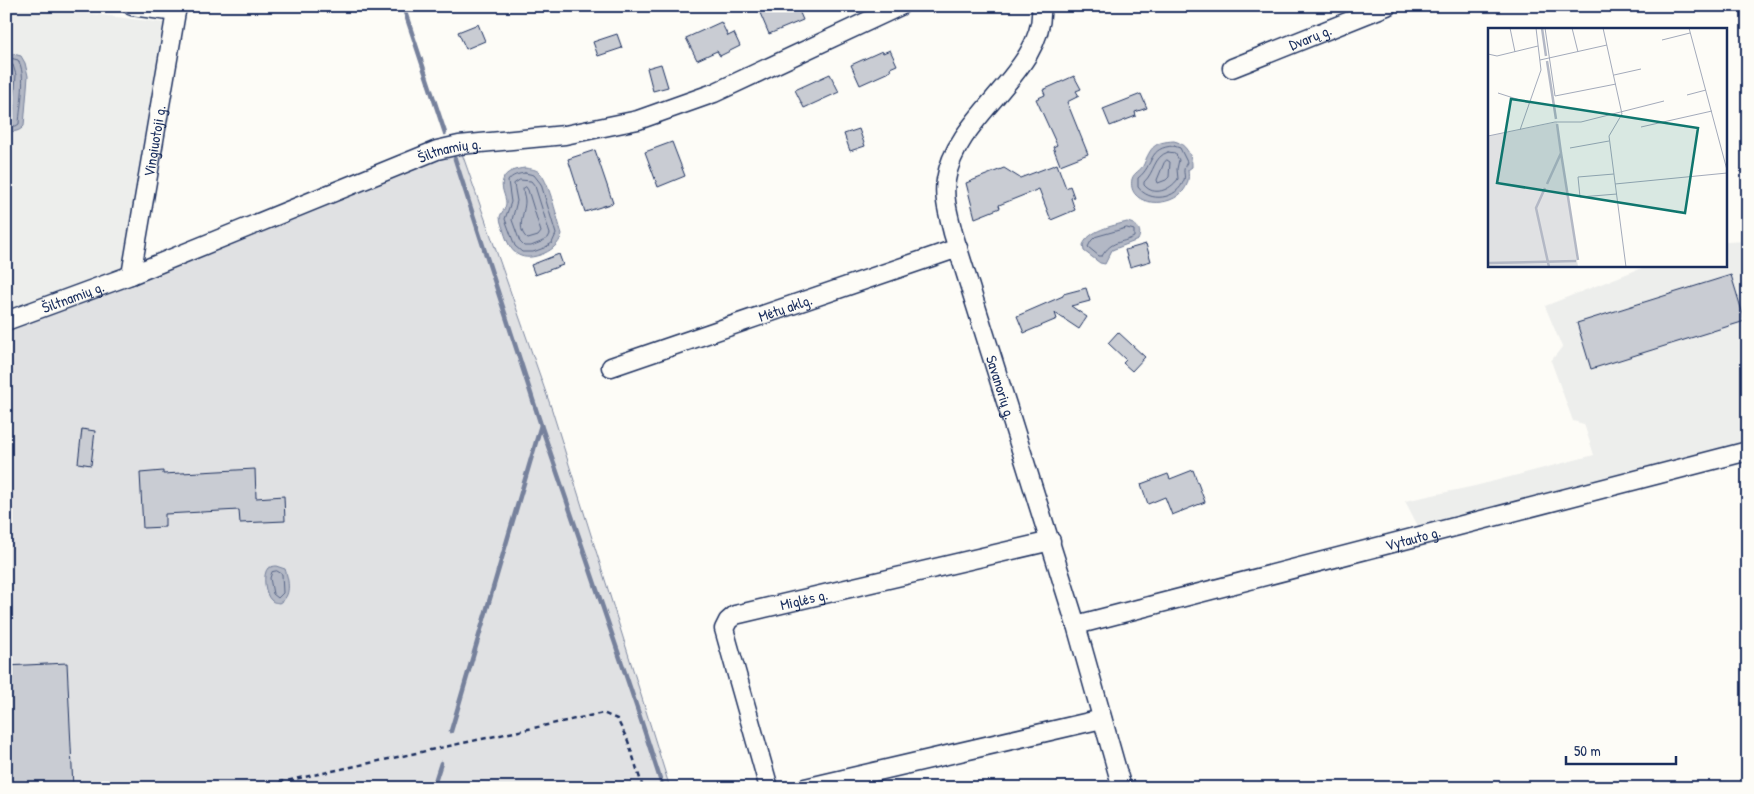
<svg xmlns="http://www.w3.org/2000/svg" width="1754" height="794" viewBox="0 0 1754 794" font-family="'Patrick Hand',sans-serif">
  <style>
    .built { fill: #edeeec }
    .green { fill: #e0e1e3; stroke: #7e88a0 }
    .water { fill: #b3b8c5; stroke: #76819c }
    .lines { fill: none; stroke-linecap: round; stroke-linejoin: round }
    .shore { stroke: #586687; stroke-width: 1 }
    .stream { stroke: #76819c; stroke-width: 4.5 }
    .building { fill: #c9ccd3; stroke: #1b2f5e }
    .minor-casing { stroke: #1b2f5e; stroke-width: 21 }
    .path { stroke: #1b2f5e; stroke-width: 2.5; stroke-dasharray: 5 4; stroke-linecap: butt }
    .minor { stroke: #fdfcf7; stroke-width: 18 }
    .labels { text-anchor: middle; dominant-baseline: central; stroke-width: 4.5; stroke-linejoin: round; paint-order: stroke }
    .street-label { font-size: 15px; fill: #1b2f5e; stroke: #fdfcf7 }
    .inset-river { fill: none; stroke: #b3b8c5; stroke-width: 2.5 }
    .inset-road { fill: none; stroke: #a3aaba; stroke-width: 1 }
    .view { fill: #0f766e; fill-opacity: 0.15; stroke: #0f766e; stroke-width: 2.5 }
    .inset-edge { fill: none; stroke: #1b2f5e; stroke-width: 2.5 }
  </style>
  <rect width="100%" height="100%" fill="#fdfcf7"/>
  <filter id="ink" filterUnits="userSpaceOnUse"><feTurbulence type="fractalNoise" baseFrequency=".02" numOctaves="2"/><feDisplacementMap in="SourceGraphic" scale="10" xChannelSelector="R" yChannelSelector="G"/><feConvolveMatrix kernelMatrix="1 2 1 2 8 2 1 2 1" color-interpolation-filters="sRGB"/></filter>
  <g filter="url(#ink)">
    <g class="built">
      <path d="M6 6H29L165 23 131 275 6 321Z"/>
      <path d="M1748 241V440L1419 528 1405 501 1475 486 1594 455 1584 424 1573 421 1551 361 1562 347 1545 306 1649 265H1725V242Z"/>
    </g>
    <path class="green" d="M459 145 552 410 670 788H6V321Z"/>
    <g class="water">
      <path d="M6 52 21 56 25 63 28 76 24 126C19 132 14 132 6 131Z"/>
      <path d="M1174 141C1185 143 1193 156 1192 167L1188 170C1195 210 1125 213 1132 179 1134 172 1141 171 1144 164 1151 147 1154 142 1174 141Z"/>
      <path d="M525 168C531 169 536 169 540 173 550 184 557 219 562 234 559 245 551 251 540 255 519 262 510 252 504 232 503 228 500 222 500 217 501 212 506 209 506 203 506 196 500 188 503 180 505 171 517 169 525 168Z"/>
      <path d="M1127 222C1137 224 1143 230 1138 240L1112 250 1105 264 1100 263 1084 251 1083 245C1089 230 1112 226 1127 222Z"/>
      <path d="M276 566 285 569C289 581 292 597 279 603 275 602 274 603 271 600 265 595 262 574 268 568 270 567 274 566 276 566Z"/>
    </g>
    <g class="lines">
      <g class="shore">
        <path d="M6 57 18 60C27 74 20 106 19 124L16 126H6"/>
        <path d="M6 63 13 65 16 75 13 118 11 120H6"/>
        <path d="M1174 146 1180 148 1187 162C1181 173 1186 173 1184 180 1177 200 1149 203 1138 187V178C1155 165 1147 147 1174 146Z"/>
        <path d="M1168 152 1175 153 1179 160 1177 169 1178 179C1170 190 1154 197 1144 185V182C1155 172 1153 157 1168 152Z"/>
        <path d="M1167 160 1170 162 1169 177 1166 180 1158 183 1157 180 1164 163Z"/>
        <path d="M525 173 534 175 541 184 556 234 552 243 544 248 533 252H522L515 246 505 219 511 202 508 181C512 175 518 174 525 173Z"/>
        <path d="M520 180 531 181 535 186 550 234 548 238 541 242 531 246H524L520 242 512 220 517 201 514 184Z"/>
        <path d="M526 187 528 190 541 232 538 236 528 239C515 229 525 214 525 201 525 197 523 193 523 189Z"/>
        <path d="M1127 228 1134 230V237C1120 244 1112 240 1102 256H1099L1088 247 1091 241 1095 237Z"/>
        <path d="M277 571 282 574 283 593 278 598 273 594 270 578 272 572Z"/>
      </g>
      <g class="stream">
        <path d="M403 6 445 133"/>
        <path d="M541 425 639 714 663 788"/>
        <path d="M451 731 541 425 455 159"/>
        <path d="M433 788 441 763"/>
      </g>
    </g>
    <g class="building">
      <path d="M775 6H797L803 20 769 34 760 13Z"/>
      <path d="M721 22 728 36 734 33 740 46 720 56 717 51 697 60 686 38Z"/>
      <path d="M478 24 485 41 466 49 458 32Z"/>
      <path d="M617 34 622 48 598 56 593 42Z"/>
      <path d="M890 50 897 65 890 68 891 71 860 85 851 65 882 51 883 53Z"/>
      <path d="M661 64 668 87 653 91 647 68Z"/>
      <path d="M830 74 839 92 804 108 795 90Z"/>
      <path d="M1074 76 1081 89 1076 91 1079 96 1067 102 1088 154 1060 165 1053 147 1057 145 1036 99 1045 95 1043 90Z"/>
      <path d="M1141 94 1147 108 1135 112 1136 116 1110 126 1103 109Z"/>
      <path d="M859 129 865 146 850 151 844 134Z"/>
      <path d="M672 142 685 176 658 187 645 152Z"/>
      <path d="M595 150 613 203 585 212 568 159Z"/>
      <path d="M1057 164 1066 188 1070 186 1074 197 1071 198 1075 210 1051 220 1039 189 999 205 1000 208 975 218 966 183 1004 168 1020 178Z"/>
      <path d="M1146 244 1151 261 1130 267 1125 250Z"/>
      <path d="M559 254 563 265 535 275 531 265Z"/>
      <path d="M1731 275 1745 321 1591 369 1577 323Z"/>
      <path d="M1086 288 1090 301 1071 306 1087 317 1079 329 1055 313 1057 319 1024 333 1017 316 1063 296V294Z"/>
      <path d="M1118 332 1145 357 1132 371 1123 363 1126 360 1108 343Z"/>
      <path d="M82 429 95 431 91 465 78 463Z"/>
      <path d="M255 469 256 498 284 496 285 521 240 523 239 510 165 514V527L143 528 140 473 163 471V474Z"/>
      <path d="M1193 470 1205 502 1172 515 1165 497 1148 504 1141 484 1168 474 1170 479Z"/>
      <path d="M67 663 73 788H6V666Z"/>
    </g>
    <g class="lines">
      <g class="minor-casing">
        <g id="minor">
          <path d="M132 6 176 12"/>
          <path id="s1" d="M1041 6C1047 70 955 115 946 180 943 198 949 216 953 233L1076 625 1122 788"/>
          <path id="s2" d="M1232 68 1387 6"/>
          <path id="s3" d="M131 275 177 6"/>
          <path id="s4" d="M6 321 131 275 437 150 459 145 565 135 638 120 714 93 900 6"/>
          <path id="s5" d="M611 367 958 248"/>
          <path id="s6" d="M1076 625 1748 451"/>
          <path id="s7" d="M769 788 724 629 728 621 735 615 1051 541"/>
          <path d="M805 788 1102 719"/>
        </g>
      </g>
      <path class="path" d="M253 788 603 713 617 719 628 741 643 788"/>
      <use href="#minor" class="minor"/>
    </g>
  </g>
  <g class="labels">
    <g class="street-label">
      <text stroke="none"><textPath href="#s2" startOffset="84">Dvarų g.</textPath></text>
      <text stroke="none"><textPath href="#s3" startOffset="136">Vingiuotoji g.</textPath></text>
      <text stroke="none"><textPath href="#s4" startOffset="476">Šiltnamių g.</textPath></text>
      <text stroke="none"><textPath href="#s4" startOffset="71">Šiltnamių g.</textPath></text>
      <text stroke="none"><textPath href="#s5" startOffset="184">Mėtų aklg.</textPath></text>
      <text stroke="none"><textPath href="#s1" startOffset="418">Savanorių g.</textPath></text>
      <text stroke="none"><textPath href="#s6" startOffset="348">Vytauto g.</textPath></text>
      <text stroke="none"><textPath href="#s7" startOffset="254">Miglės g.</textPath></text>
    </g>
  </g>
  <g transform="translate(1488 28)">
    <rect width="239" height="239" fill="#fdfcf7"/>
    <path d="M69 94 90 239H0V108Z" fill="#e0e1e3"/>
    <path class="inset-river" d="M54 0 58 28M59 33 68 91M73 125 90 232M59 156 73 125 69 96M57 160 48 180 61 239M0 235 88 233"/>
    <path class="inset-road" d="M22 0 27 24M57 0 67 68 128 56M84 0 90 24M115 0 134 86 121 108 138 239M201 0 239 142M174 12 202 5M0 26 9 28 50 18M52 32 119 17M126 47 153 41M10 65 41 75M199 67 218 62M153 99 224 83M32 102 53 42 48 0M0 108 67 94H93L176 73M82 120 121 113M126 146 90 149 92 169 129 166M127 156 239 145"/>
    <path class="view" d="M23 71 210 100 197 185 9 155Z"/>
    <rect width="239" height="239" class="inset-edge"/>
  </g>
  <rect width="1754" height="794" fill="none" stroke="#fdfcf7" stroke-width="25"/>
  <rect x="12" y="12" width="1729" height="769" fill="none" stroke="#1b2f5e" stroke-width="2" filter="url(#ink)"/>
  <path d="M1566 756v8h110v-8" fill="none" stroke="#1b2f5e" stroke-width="2.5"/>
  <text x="1574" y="756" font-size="15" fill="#1b2f5e" stroke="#fdfcf7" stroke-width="4" paint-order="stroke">50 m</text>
</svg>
